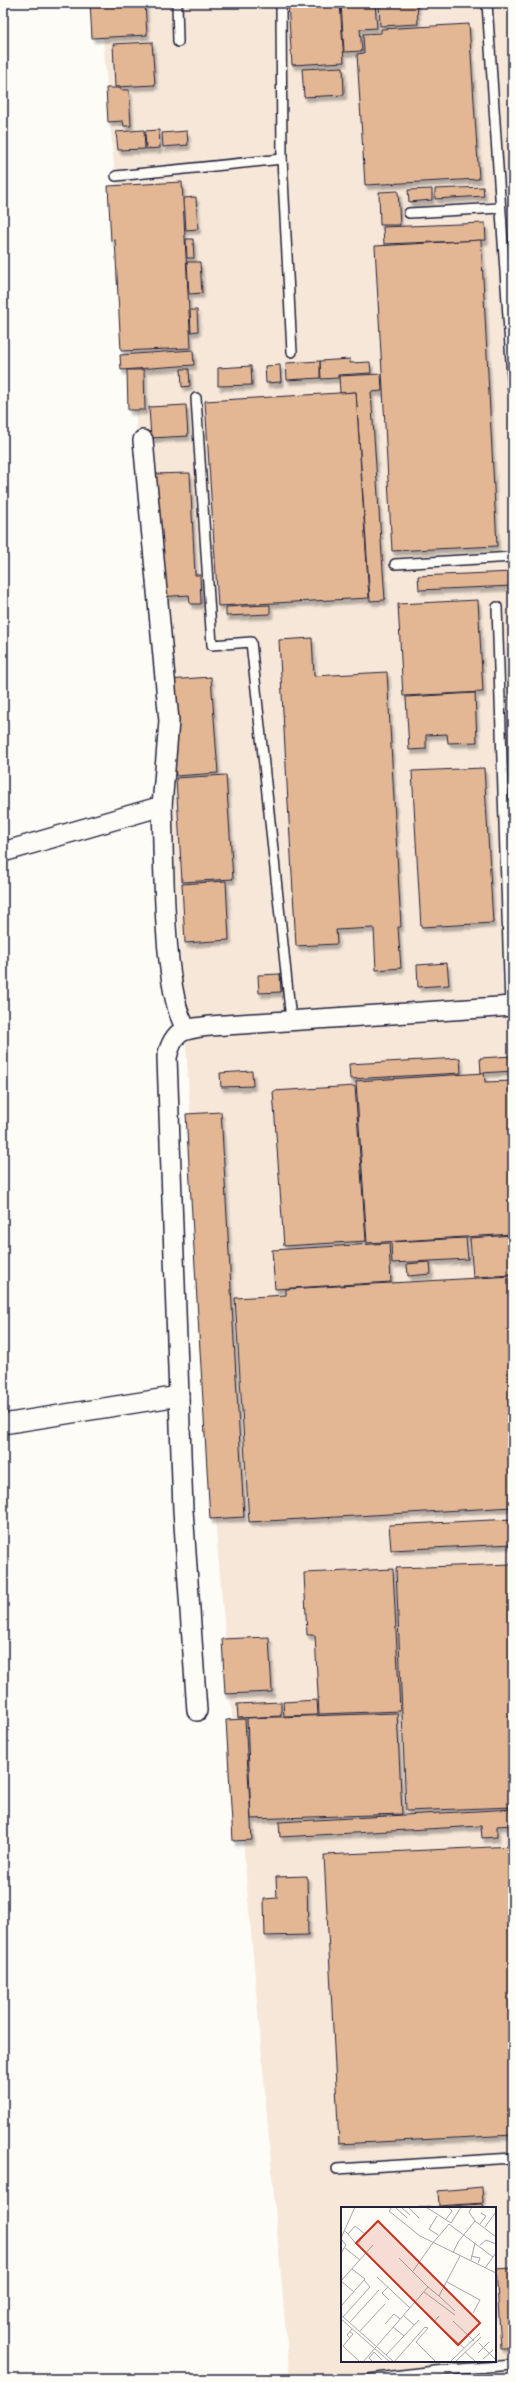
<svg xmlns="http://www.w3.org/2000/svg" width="516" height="2382" viewBox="0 0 516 2382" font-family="Mali,sans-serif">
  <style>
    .built { fill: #f6e7d9; fill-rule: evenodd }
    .building { fill: #e4b794; stroke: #22223b; filter: url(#shadow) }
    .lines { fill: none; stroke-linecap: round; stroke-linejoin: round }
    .service-casing { stroke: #22223b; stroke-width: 12 }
    .minor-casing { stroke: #22223b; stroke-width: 22 }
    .service { stroke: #fdfcf7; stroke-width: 9 }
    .minor { stroke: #fdfcf7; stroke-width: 19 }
    .inset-road { fill: none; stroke: #a5a5ac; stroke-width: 1 }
    .view { fill: #c8321e; fill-opacity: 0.15; stroke: #c8321e; stroke-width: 2 }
    .inset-edge { fill: none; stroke: #22223b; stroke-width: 2 }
  </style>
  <defs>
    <filter id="shadow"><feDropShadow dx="2.5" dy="4.5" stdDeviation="1" flood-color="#0004"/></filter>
  </defs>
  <rect width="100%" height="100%" fill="#fdfcf7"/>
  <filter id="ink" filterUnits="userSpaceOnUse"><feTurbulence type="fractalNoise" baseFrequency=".025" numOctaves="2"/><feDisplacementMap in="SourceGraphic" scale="8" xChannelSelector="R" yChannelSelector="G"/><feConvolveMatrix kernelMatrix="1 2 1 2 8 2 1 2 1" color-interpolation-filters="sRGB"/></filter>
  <g filter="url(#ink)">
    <path class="built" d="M100 3H513V2379H290L215 1519 177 899ZM342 2208H495V2361H342Z"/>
    <g class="building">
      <path d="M90 3H145L147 35 92 38Z"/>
      <path d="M288 3H340L344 62 292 65Z"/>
      <path d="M341 3H375L377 28 360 29 362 51 344 52Z"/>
      <path d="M379 3H417L418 24 380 26Z"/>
      <path d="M469 24 479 179 365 185 357 54 364 53 363 34 381 33V29Z"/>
      <path d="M152 42 155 85 115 87 113 44Z"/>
      <path d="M343 67 344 95 304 97 302 69Z"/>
      <path d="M106 88H120L121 90H129L131 126H124L123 121 108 122Z"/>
      <path d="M144 130 145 149 118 150 116 132Z"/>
      <path d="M159 130 160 148 146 149 145 131Z"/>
      <path d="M187 131 188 145 163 147 162 133Z"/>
      <path d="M182 182 191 348 121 351 115 240 111 241 108 186Z"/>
      <path d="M483 187 484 196 435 199V189Z"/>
      <path d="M432 189V200L409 202 408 190Z"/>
      <path d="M398 191 400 225H380L379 192Z"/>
      <path d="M196 197 198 229 186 230 184 198Z"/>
      <path d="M485 223 486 240 384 244 383 227Z"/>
      <path d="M186 239H193L194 258H187Z"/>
      <path d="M481 240 497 546 392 551 375 246Z"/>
      <path d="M187 262H200L202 293 189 294Z"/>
      <path d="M190 310H197L198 331 191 332Z"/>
      <path d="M193 350 194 365 121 370 120 355Z"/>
      <path d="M350 359V363L370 362 371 373 338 375V378L321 379 320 361Z"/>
      <path d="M320 361V378L287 380 286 363Z"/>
      <path d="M280 365 281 382 266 383 265 366Z"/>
      <path d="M251 366 252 385 218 386V368Z"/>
      <path d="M181 369H189L190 386 182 387Z"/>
      <path d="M127 370H144L145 410H128Z"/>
      <path d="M381 374 382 391 371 392 385 600 370 601 356 392 340 393 339 376Z"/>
      <path d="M356 392 369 598 218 606 205 401Z"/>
      <path d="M186 405 188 436 151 438 149 407Z"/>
      <path d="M190 473 195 575H200L201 604H190L189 595 157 597 151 474Z"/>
      <path d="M513 572V586L419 590 418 576Z"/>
      <path d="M478 600 483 692 403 696 398 604Z"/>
      <path d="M270 605V614L226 616V607Z"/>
      <path d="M312 638 314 676 387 672 401 927H398L401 968 376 970 374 928 336 930 337 944 296 946 279 640Z"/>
      <path d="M211 677 218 773 176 776 168 680Z"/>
      <path d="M509 678H513V742Z"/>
      <path d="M475 693 477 742 448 743 447 734 426 735V749L409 750 406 697Z"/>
      <path d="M484 768 493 923 421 927 412 771Z"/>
      <path d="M226 775 233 879 182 882 176 778Z"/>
      <path d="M226 881 229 940 185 943 182 884Z"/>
      <path d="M447 963 449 985 418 987 417 965Z"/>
      <path d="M280 974 281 992 259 993 258 975Z"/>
      <path d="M513 1056V1071L481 1073 480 1058Z"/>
      <path d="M460 1058 461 1073 350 1079 349 1064Z"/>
      <path d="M252 1071 253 1086 221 1087 220 1073Z"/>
      <path d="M484 1073 485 1082 513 1081V1234L367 1243 356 1081Z"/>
      <path d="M355 1086 366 1241 284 1246 273 1091Z"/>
      <path d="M221 1112 244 1517 210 1519 186 1114Z"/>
      <path d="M513 1235V1275L473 1277 470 1238Z"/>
      <path d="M466 1238 468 1259 392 1263 391 1242Z"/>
      <path d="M389 1243 391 1282 275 1289 272 1250Z"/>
      <path d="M430 1262 431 1274 408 1276 407 1264Z"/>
      <path d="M513 1276V1507L249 1522 235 1298 286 1295V1289Z"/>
      <path d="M513 1519V1544L391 1550 389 1525Z"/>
      <path d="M513 1564V1807L406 1811 396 1568Z"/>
      <path d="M393 1569 400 1711 319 1714 315 1635H307L304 1573Z"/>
      <path d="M269 1637 272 1692 225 1694 222 1639Z"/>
      <path d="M317 1700 318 1715 284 1716 283 1702Z"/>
      <path d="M281 1702V1716L238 1718 237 1704Z"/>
      <path d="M397 1713 402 1814 251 1819 247 1718Z"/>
      <path d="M245 1719 252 1840 233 1841 226 1720Z"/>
      <path d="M513 1809V1825L497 1826V1837L482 1838 481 1826 280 1837 279 1822Z"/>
      <path d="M513 1846V2135L339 2144 324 1855Z"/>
      <path d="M307 1876 308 1935 265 1936 264 1899 277 1898 276 1877Z"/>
      <path d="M482 2187 483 2203 439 2206 438 2191Z"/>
      <path d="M483 2204 484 2208H418Z"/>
      <path d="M513 2268V2348H501L496 2269Z"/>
    </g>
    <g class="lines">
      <g class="service-casing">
        <g id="service">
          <path d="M177 3 178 42"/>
          <path d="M281 3 282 159 292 352"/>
          <path d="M487 3 513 391"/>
          <path d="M116 176 282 159"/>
          <path d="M409 213 500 208"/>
          <path d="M196 398 212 645 251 642 291 1020"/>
          <path d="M395 564 513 557"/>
          <path d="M497 607 510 1006"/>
          <path d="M337 2169 513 2158"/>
          <path d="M369 2379 434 2371 513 2365"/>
        </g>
      </g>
      <g class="minor-casing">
        <g id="minor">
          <path d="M162 806C164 851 162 999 187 1029"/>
          <path d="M3 852 162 806 169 721 143 440"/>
          <path d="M3 1424 179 1396"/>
          <path d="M197 1711 183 1510 167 1057C174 1029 184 1029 210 1026L513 1006"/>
        </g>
      </g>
      <use href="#service" class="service"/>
      <use href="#minor" class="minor"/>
    </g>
  </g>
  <g transform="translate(341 2207)">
    <rect width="155" height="155" fill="#fdfcf7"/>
    <path class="inset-road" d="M51 0 48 4 79 29 155 66M54 0 66 11M60 0 69 8M67 0 78 11M85 0 110 16M131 0 128 5 134 14M96 9 88 22 97 28M105 12 111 4 107 0M134 14 155 30M110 16 120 0M139 17 145 9 140 6M144 20 155 5M4 24 7 27 14 19 24 27 16 38 7 27M0 31 14 0M0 32 5 38 0 46M91 37 108 17 152 50M139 38 145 33 155 37M4 41 19 53M112 46 117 35 134 14M130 49 139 51 137 56M130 53 134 36M144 61 155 46M72 64 91 37M36 70 69 101M0 74 32 38M0 74 13 85M106 75 139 93 132 106M47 80 41 86 48 93M87 80 98 89M83 85 114 108M74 95 92 112M0 99 24 72 11 62M114 104 98 89 119 49M0 108 53 155M62 108 73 118M98 109 93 115 123 141M2 110 29 80 23 73M0 112 49 155M112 114 133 134M9 115 38 83M44 117 53 107 59 112M52 120 63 129M87 121 75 135 95 155M19 124 44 97M9 125 12 127 2 139 19 155M9 131 6 128 11 122M138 136 155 153M124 145 135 155M137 146 148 135M45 148 78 113M142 152 152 143M22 155 87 80 58 51M32 155 28 151 33 145 41 153M53 155 84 120 87 121M109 155 139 126M114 155 140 130"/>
    <path class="view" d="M37 14 139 116 117 138 15 36Z"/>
    <rect width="155" height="155" class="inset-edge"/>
  </g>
  <rect width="516" height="2382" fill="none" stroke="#fdfcf7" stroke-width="16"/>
  <rect x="8" y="8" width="500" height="2366" fill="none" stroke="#22223b" stroke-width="1.5" filter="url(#ink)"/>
</svg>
